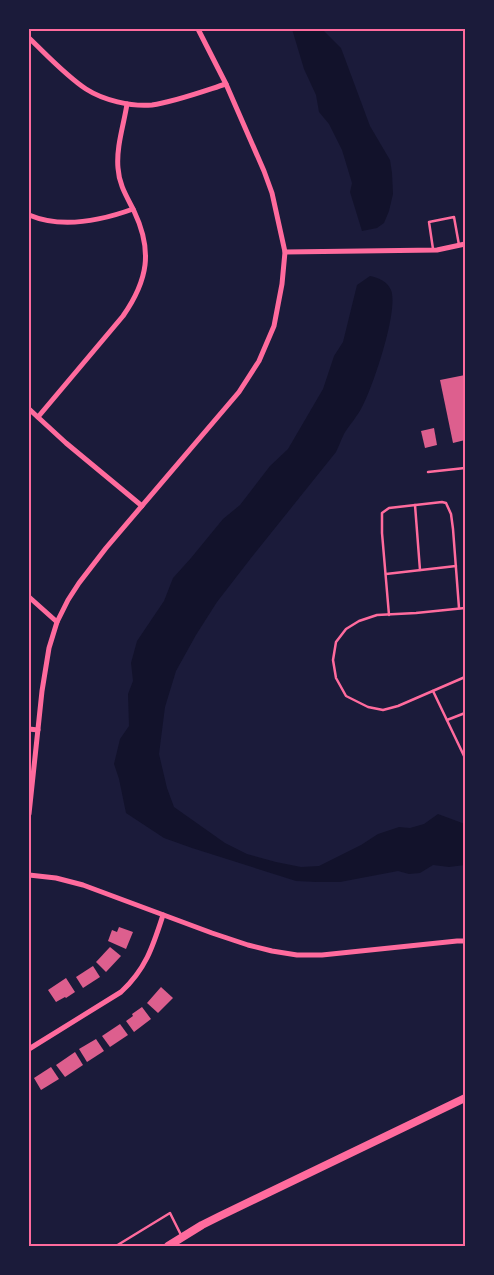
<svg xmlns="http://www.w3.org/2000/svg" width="494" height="1275" viewBox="0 0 494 1275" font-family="Mulish,sans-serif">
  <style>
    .water { fill: #12122b }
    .building { fill: #dd5f8e }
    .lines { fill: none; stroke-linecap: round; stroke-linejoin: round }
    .service { stroke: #ff6b9d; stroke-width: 2.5 }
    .minor { stroke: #ff6b9d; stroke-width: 5 }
    .secondary { stroke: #ff6b9d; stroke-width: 8 }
    .neatline { fill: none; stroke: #ff6b9d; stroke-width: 2 }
  </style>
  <rect width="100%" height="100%" fill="#1b1b3a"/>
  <g class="water">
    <path d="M292 29H322L341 48 370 126 390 160 392 173 393 194 389 211 384 223 377 228 362 231 350 192 352 183 342 150 329 124 319 112 316 95 304 69Z"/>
    <path d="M370 276C379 278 387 281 391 290 399 310 373 386 363 405 358 416 350 424 344 434 341 440 339 446 336 452L251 558 217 602 196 635 176 671 165 707 159 754 167 788 174 807 225 843 247 854 276 862 301 867 319 866 361 845 378 834 399 827 410 828 424 824 438 814 465 824V865L449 867 433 865 420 873 409 874 398 871 340 882H316L296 881 192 848 164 838 126 813 119 779 114 764 120 739 129 726 128 694 133 681 131 663 137 641 164 601 173 578 191 558 223 519 240 505 270 466 288 449 323 389 334 356 343 342 357 285Z"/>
  </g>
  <g class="building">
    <path d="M465 375V440L453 443 440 380Z"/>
    <path d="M434 428 437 445 425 448 421 431Z"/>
    <path d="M119 927 133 932 126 949 108 941 112 930 117 932Z"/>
    <path d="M110 947 121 956 106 972 96 962Z"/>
    <path d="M93 966 100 977 83 988 76 977Z"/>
    <path d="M66 978 75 992 66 998 65 997 56 1002 48 990Z"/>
    <path d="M161 987 173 998 158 1013 147 1003Z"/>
    <path d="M142 1007 151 1019 134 1032 126 1021 133 1016 132 1014Z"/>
    <path d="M120 1024 128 1035 110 1047 102 1036Z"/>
    <path d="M96 1039 104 1051 87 1062 79 1049Z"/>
    <path d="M75 1052 83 1065 65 1077 56 1065Z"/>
    <path d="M51 1067 59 1079 41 1090 34 1078Z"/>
  </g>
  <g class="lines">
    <g class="service">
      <path d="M433 249 429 222 454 217 459 245"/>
      <path d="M428 472 465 468"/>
      <path d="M415 505 420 570"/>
      <path d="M386 574 456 566"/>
      <path d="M465 608 416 613 377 615 359 621 346 629 336 642 333 660 336 678 346 696 368 707 383 710 398 706 465 677"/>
      <path d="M389 615 382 533V513L389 508 442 502 446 503 451 514 453 529 459 608"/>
      <path d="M433 691 465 758"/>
      <path d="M447 720 465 713"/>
      <path d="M116 1246 170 1213 181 1235"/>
    </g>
    <g class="minor">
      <path d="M29 38C47 55 65 75 86 89 103 100 131 107 152 105 174 102 204 91 226 84"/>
      <path d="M29 215C62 229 100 221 133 209"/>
      <path d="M285 252 437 250 465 244"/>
      <path d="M29 409 66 443 142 506"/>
      <path d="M38 417 123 316C148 280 153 251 134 211 127 197 119 185 118 168 116 147 124 124 127 104"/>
      <path d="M29 597 57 622"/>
      <path d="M29 729 38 730"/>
      <path d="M29 814 42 691 49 648 57 622 68 600 79 583 106 548 239 392 259 361 274 326 282 284 285 252 272 193 264 171 226 84 198 29"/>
      <path d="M29 875 56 878 83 885 212 933 248 945 272 951 297 955H322L457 941H465"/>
      <path d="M29 1049 121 992C146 969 153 946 163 915"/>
    </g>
    <path class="secondary" d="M168 1246 202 1225 220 1216 465 1098"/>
  </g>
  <rect width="494" height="1275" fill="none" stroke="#1b1b3a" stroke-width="60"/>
  <rect x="30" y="30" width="434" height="1215" class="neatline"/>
</svg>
